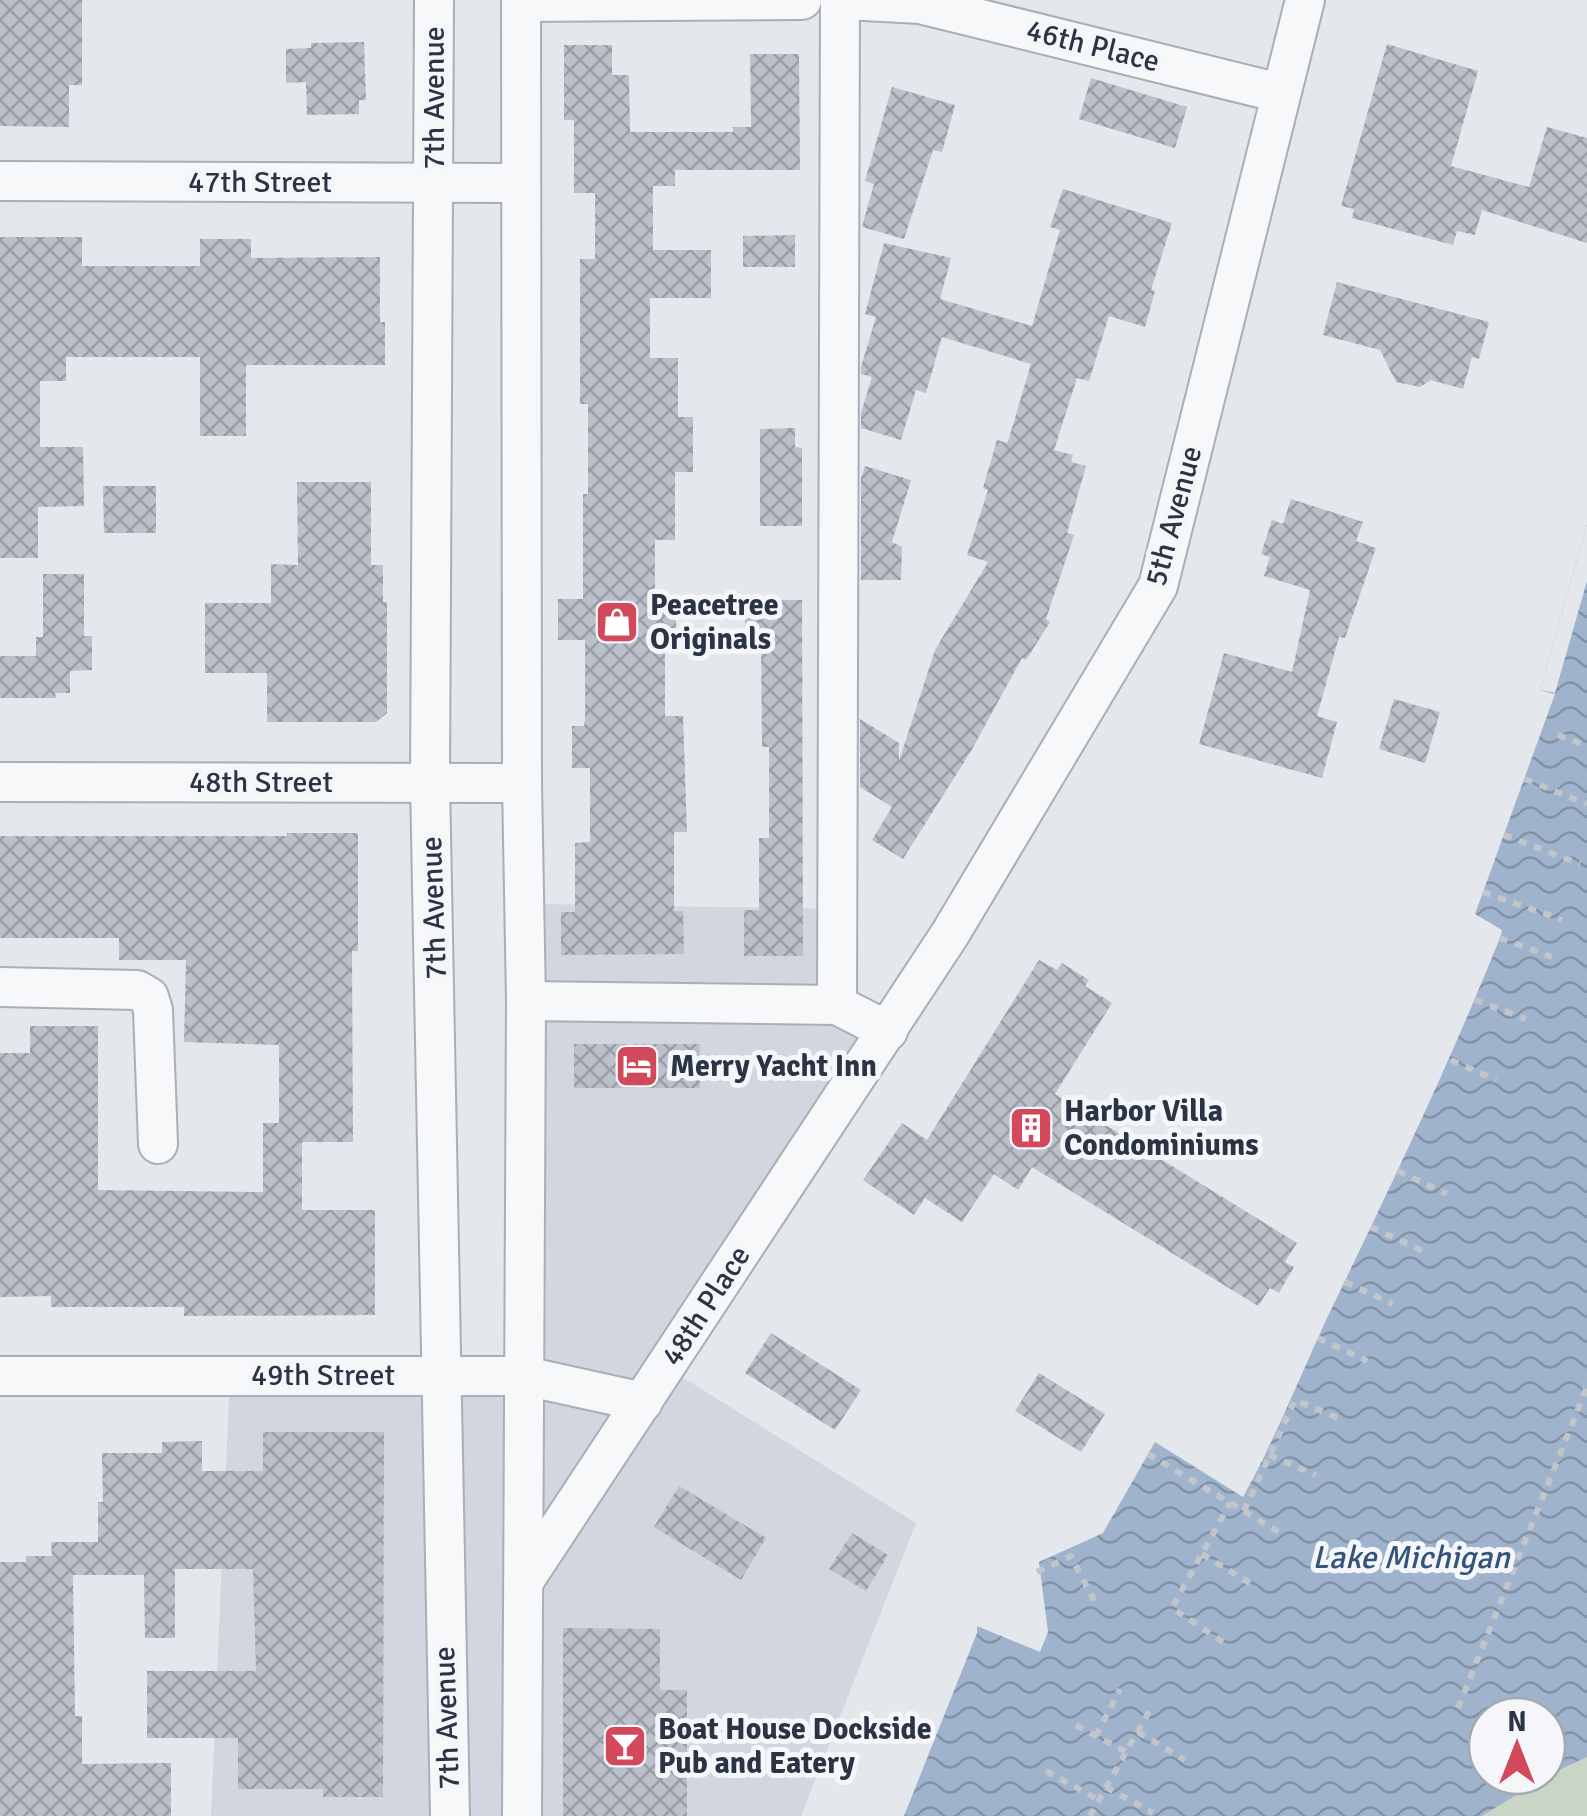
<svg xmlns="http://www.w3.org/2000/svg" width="1587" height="1816" viewBox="0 0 1587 1816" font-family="Signika,sans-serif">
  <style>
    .built { fill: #d2d6de }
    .green { fill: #c9d6c5 }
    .water { fill: url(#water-waves) }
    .pier { fill: #e4e7ec }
    .building { fill: url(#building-cross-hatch) }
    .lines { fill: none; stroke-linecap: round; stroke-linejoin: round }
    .minor-casing { stroke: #a9aeb7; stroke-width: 42 }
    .path { stroke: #c2c5cb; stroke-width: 6; stroke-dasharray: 8 8; stroke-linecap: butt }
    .minor { stroke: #f7f8fa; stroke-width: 38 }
    .labels { text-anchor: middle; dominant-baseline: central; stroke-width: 10; stroke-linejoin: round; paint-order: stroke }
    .street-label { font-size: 30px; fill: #2b3445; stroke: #f4f6f9 }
    .poi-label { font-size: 30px; font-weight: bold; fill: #2b3445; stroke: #f4f6f9; text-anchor: start }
    .water-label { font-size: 32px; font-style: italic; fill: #34527a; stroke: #f4f6f9 }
  </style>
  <defs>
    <pattern id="water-waves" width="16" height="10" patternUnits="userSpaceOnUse" patternTransform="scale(2.5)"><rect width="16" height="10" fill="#9fb4cc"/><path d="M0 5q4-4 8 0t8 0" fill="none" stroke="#8293a7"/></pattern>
    <pattern id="building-cross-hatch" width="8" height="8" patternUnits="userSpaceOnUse" patternTransform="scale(2.5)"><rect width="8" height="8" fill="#bbc0ca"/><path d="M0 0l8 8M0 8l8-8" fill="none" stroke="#989da6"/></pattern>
  </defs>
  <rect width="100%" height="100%" fill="#e4e7ec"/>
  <path class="built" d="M539 904 839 909 837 1005 888 1031 666 1367 916 1523 801 1816H211L230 1375 525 1376Z"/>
  <path class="green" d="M1587 1757V1816H1482L1537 1781Z"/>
  <path class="water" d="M1587 524V1757L1547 1776V1716H1487V1776H1547L1482 1816H904L977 1633V1626L1040 1652 1048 1632 1039 1562 1103 1533 1155 1442 1243 1497C1275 1440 1299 1378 1327 1318 1388 1192 1448 1067 1500 938L1502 930 1475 914 1555 694 1540 690Z"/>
  <path class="pier" d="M1587 524V581L1555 693 1540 690Z"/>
  <g class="building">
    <path d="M0 0H82V85H69V127L0 126Z"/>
    <path d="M364 42 366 100H359V114L307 115 306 82 286 83V49L311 48V43Z"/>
    <path d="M1387 44 1478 71 1451 166 1529 187 1547 127 1587 138V243L1482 210 1475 235 1457 231 1453 245 1352 218 1354 209 1341 206Z"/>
    <path d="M564 45H612V75H629L630 132H733V127H751L750 54H799L800 170H675V186H653V250H711V298H650V358H678V417H693V472H675V540H655V603H676V640H665V716H683L687 832H674V911H683L684 954 561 955V912H575V843L590 842V768H572V726H584L585 720V640H558V599H583V494H588V404H580V259H595V193H574V120H564Z"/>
    <path d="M1091 78 1187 107 1175 148 1079 119Z"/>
    <path d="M892 87 955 105 942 152 933 150 904 239 862 227 874 184 865 181Z"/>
    <path d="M1063 189 1172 223 1151 290 1155 291 1145 327 1109 316 1089 381 1077 378 1054 450 1073 455 1071 462 1086 466 1067 533 1074 535 1046 619 1050 622 1026 660 1022 658 971 751 903 859 872 840 892 807 860 787V719L899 743V761L935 650 988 562 967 555 988 490 983 488 997 440 1007 443 1009 438 1031 364 942 337 926 393 916 390 901 440 861 428V413L872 377 861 374V367L876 317 865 314 884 243 951 258 940 299 1032 326 1060 230 1050 227Z"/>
    <path d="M795 235V267H743V236Z"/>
    <path d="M0 237H82V266H200V239H251V258L380 257V322H385V365H246V436H200V357H66V381H40V447H83L84 506 38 507V558H0Z"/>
    <path d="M1337 282 1489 322 1479 359 1472 357 1463 389 1431 380 1420 387 1396 382 1380 350 1323 335Z"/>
    <path d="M795 428V447L802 448V526H760V429Z"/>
    <path d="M865 466 911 480 892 542 902 547 901 580H861V478Z"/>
    <path d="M297 482H371V565H383V602H387V713L376 722H267V673H205V603H271V564L298 565Z"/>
    <path d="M103 486H156V533H104Z"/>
    <path d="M1291 499 1363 522 1356 541 1376 548 1345 638 1339 637 1317 716 1337 722 1322 778 1199 744 1224 653 1292 672 1310 590 1264 576 1270 557 1261 554 1272 520 1283 524Z"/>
    <path d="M43 574H84V636H92V670L70 671V693H55L56 698H0V656H36V637H43Z"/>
    <path d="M766 600H802L803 956H744V910H759V838H769V747H762L761 641H745V603H766Z"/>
    <path d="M1394 699 1440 712 1425 763 1379 749Z"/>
    <path d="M287 833H358V951H352L353 1142H302V1210H375V1315L184 1316V1307H51V1296L0 1297V1053H30V1026H98V1190L263 1192V1123H279V1045L184 1042 186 960H119V938H0V836H287Z"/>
    <path d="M1039 960 1057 970 1062 963 1089 980 1085 986 1112 1003 1055 1094 1297 1243 1285 1262 1294 1267 1279 1293 1270 1288 1258 1306 1032 1167 1018 1190 994 1174 962 1222 925 1198 914 1215 863 1180 902 1123 927 1140Z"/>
    <rect x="574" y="1044" width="126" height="44"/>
    <path d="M771 1333 861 1390 835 1430 745 1373Z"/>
    <path d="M1039 1373 1105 1414 1081 1452 1015 1411Z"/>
    <path d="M263 1432H384L383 1797H323V1789H238V1738H147V1671H256L253 1569H175V1638H145L144 1575H73L75 1716H82V1764L171 1763V1816H0V1562H26V1556H52L51 1542H98V1502H103L102 1453H162V1442L202 1441V1471H263Z"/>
    <path d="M679 1486 766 1538 741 1580 654 1527Z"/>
    <path d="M852 1533 888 1555 866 1591 829 1569Z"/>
    <path d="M563 1628 660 1629V1690H687V1816H563Z"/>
  </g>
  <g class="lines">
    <g class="minor-casing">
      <g id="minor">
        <path d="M434 0 430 782 450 1816"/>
        <path d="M521 0 522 783 526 1001 522 1816"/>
        <path d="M846 0 920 4 1280 93"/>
        <path d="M521 2 802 0"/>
        <path d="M0 181 521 183"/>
        <path d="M0 782 522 783"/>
        <path d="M0 987 137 990 149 997 153 1010 158 1144"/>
        <path d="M526 1001 837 1005 888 1031"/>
        <path d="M837 1005 840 0"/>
        <path d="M0 1376H525L643 1402"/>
        <path d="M524 1581 950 934 1158 586 1305 0"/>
      </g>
    </g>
    <g class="path">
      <path d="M1558 735 1587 746"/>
      <path d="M1525 779 1587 804"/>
      <path d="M1504 835 1580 864"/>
      <path d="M1483 892 1562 920"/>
      <path d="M1500 938 1552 957"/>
      <path d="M1475 1000 1526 1019"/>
      <path d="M1451 1060 1496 1080"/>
      <path d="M1398 1171 1447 1194"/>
      <path d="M1371 1227 1423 1251"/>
      <path d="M1345 1282 1393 1304"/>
      <path d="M1318 1338 1367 1361"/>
      <path d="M1148 1454 1284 1535"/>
      <path d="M1269 1455 1316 1475"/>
      <path d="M1244 1511 1295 1400 1340 1419"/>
      <path d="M1202 1554 1253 1585"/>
      <path d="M1037 1572 1071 1556 1097 1606"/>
      <path d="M1223 1642 1172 1608 1230 1503"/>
      <path d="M1458 1708 1587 1387"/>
      <path d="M1076 1725 1126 1752"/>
      <path d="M1138 1732 1185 1760"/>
      <path d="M1096 1736 1120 1689"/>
      <path d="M1046 1771 1099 1800"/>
      <path d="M1106 1787 1153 1813"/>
      <path d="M1090 1816 1152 1706"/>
    </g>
    <use href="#minor" class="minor"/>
  </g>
  <defs>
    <g id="shop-square" transform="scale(2.25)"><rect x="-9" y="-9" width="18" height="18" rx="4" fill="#d1495b" stroke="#f4f6f9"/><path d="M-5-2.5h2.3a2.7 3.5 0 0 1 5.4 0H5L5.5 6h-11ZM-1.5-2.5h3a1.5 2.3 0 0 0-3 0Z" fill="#fff"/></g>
    <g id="hotel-square" transform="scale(2.25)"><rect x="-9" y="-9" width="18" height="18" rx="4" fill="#d1495b" stroke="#f4f6f9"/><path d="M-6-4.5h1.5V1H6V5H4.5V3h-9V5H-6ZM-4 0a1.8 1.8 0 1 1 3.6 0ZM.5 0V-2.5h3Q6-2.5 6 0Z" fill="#fff"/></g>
    <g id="building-square" transform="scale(2.25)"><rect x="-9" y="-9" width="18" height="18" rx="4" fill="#d1495b" stroke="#f4f6f9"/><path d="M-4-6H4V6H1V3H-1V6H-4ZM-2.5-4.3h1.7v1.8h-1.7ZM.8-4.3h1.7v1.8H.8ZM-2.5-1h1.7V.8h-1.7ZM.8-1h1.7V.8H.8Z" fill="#fff"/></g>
    <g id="bar-square" transform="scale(2.25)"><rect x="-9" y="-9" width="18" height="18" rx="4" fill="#d1495b" stroke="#f4f6f9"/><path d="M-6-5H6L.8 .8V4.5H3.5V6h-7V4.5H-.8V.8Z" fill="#fff"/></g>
  </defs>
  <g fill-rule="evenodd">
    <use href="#shop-square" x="617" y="622"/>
    <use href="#hotel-square" x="637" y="1066"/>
    <use href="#building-square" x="1031" y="1128"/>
    <use href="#bar-square" x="625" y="1746"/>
  </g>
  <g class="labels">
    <g class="street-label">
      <text transform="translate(1093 46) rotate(14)">46th Place</text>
      <text transform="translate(434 98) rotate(-90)">7th Avenue</text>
      <text x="260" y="182">47th Street</text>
      <text transform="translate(1174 516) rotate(-75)">5th Avenue</text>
      <text x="261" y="782">48th Street</text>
      <text transform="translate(434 908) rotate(-92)">7th Avenue</text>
      <text transform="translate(706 1306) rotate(-57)">48th Place</text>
      <text x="323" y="1375">49th Street</text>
      <text transform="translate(447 1718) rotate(-92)">7th Avenue</text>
    </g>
    <g class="poi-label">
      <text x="650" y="605">Peacetree<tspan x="650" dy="34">Originals</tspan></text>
      <text x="670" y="1066">Merry Yacht Inn</text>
      <text x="1064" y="1111">Harbor Villa<tspan x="1064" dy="34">Condominiums</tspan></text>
      <text x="658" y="1729">Boat House Dockside<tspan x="658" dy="34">Pub and Eatery</tspan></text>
    </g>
    <g class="water-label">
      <text x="1411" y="1557">Lake Michigan</text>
    </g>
  </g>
  <g transform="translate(1517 1746)"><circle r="48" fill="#f4f6f9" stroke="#a4a8b1" stroke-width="2.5"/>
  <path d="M0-8L18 38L0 25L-18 38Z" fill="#d1495b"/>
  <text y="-15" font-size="28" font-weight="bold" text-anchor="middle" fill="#2b3445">N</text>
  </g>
</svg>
